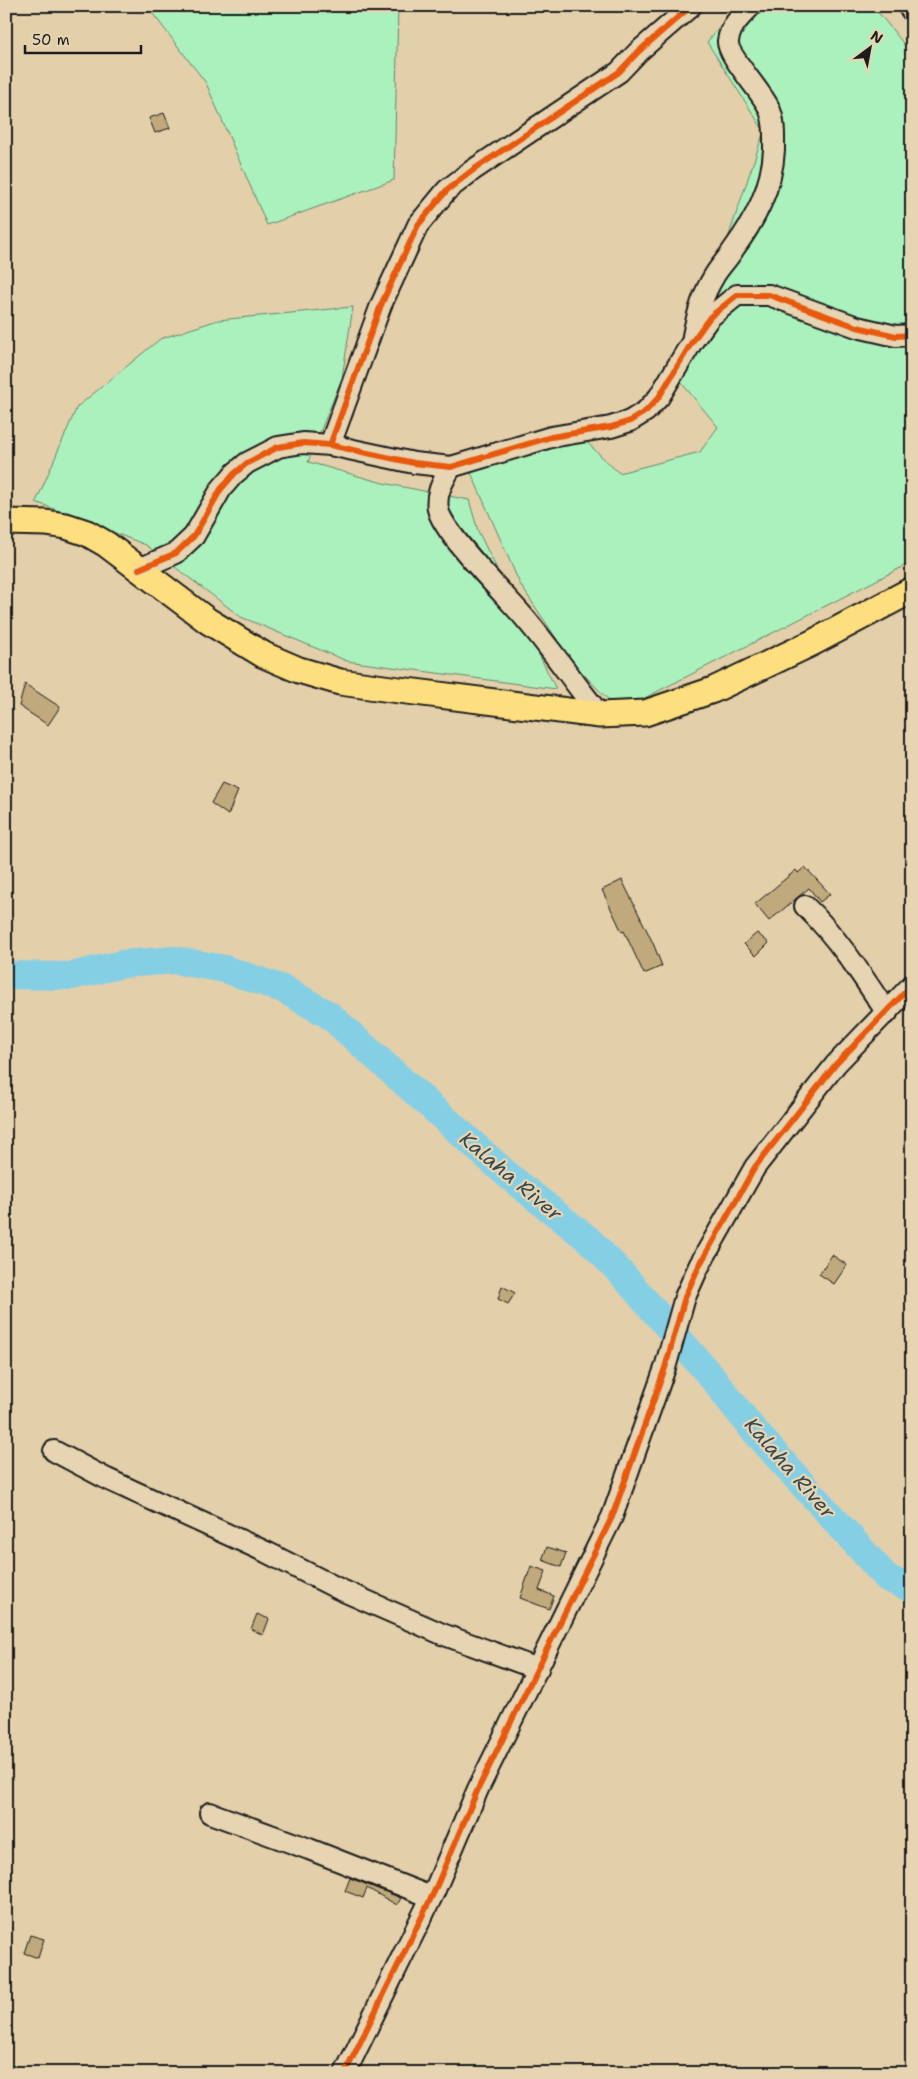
<svg xmlns="http://www.w3.org/2000/svg" width="918" height="2079" viewBox="0 0 918 2079" font-family="'Shantell Sans',sans-serif">
  <style>
    .green { fill: #abf1bd; stroke: #64866c }
    .lines { fill: none; stroke-linecap: round; stroke-linejoin: round }
    .river { stroke: #85cfe5; stroke-width: 28 }
    .building { fill: #bfa97d; stroke: #1c1c1c }
    .minor-casing { stroke: #1c1c1c; stroke-width: 24 }
    .major-casing { stroke: #1c1c1c; stroke-width: 29 }
    .minor { stroke: #e7d4b2; stroke-width: 20 }
    .major { stroke: #fddf80; stroke-width: 25 }
    .cycleway-casing { stroke: #e7d4b2; stroke-width: 9 }
    .cycleway { stroke: #e8590c; stroke-width: 6 }
    .labels { text-anchor: middle; dominant-baseline: central; stroke-width: 4.5; stroke-linejoin: round; paint-order: stroke }
    .water-label { font-size: 20px; font-style: italic; fill: #36494e; stroke: #e7d4b2 }
  </style>
  <rect width="100%" height="100%" fill="#e3cfaa"/>
  <filter id="ink" filterUnits="userSpaceOnUse"><feTurbulence type="fractalNoise" baseFrequency=".02" numOctaves="2"/><feDisplacementMap in="SourceGraphic" scale="10" xChannelSelector="R" yChannelSelector="G"/><feConvolveMatrix kernelMatrix="1 2 1 2 8 2 1 2 1" color-interpolation-filters="sRGB"/></filter>
  <g filter="url(#ink)">
    <g class="green">
      <path d="M147 6H398L394 180 267 225 206 83Z"/>
      <path d="M738 6H873L912 54V562L619 711 572 662 520 584 469 468 579 435 619 473 700 452 718 427 680 381 764 131 707 42Z"/>
      <path d="M353 307 342 378 308 462 383 483 469 500 478 531 556 689 347 661 241 617 146 545 36 502 77 407 160 339 218 320Z"/>
    </g>
    <g class="lines">
      <path class="river" d="M6 975 71 976 123 964 174 960 225 969 283 989 329 1015 511 1178 589 1240 621 1273 710 1375 751 1427 887 1578 912 1589"/>
    </g>
    <g class="building">
      <path d="M164 113 170 128 155 133 149 118Z"/>
      <path d="M25 684 60 707 48 725 19 706Z"/>
      <path d="M222 784 238 791 228 815 211 803Z"/>
      <path d="M805 867 830 894 820 902 809 888 769 921 755 904 796 870 798 873Z"/>
      <path d="M622 880 653 943 662 966 644 974 624 931 622 932 602 890Z"/>
      <path d="M757 933 769 943 756 956 744 944Z"/>
      <path d="M832 1255 847 1265 834 1284 819 1274Z"/>
      <path d="M502 1286 515 1293 508 1304 498 1299Z"/>
      <path d="M547 1547 566 1553 561 1567 542 1560Z"/>
      <path d="M531 1566 546 1571 539 1590 554 1596 549 1609 520 1598Z"/>
      <path d="M257 1614 269 1619 263 1635 251 1629Z"/>
      <path d="M350 1878 401 1898 397 1905 367 1888 363 1898 345 1891Z"/>
      <path d="M30 1935 44 1939 38 1958 24 1953Z"/>
    </g>
    <g class="lines">
      <g class="minor-casing">
        <g id="minor">
          <path d="M908 6 912 11"/>
          <path d="M693 336C697 315 702 296 713 278 718 268 727 260 733 250 755 220 772 188 774 150 774 136 775 121 769 108 762 92 726 54 728 41 730 26 741 16 751 6"/>
          <path d="M330 445 381 305 418 225 447 190 473 170 619 72 638 52 691 6"/>
          <path d="M451 467C444 480 435 493 438 509 442 532 505 595 523 616 550 647 574 683 600 715"/>
          <path d="M139 569 176 553 194 536 221 489 234 474 247 463 278 447 303 443 330 445 414 463 451 467 551 437 611 427 630 421 646 411 659 397 692 342 710 317 737 295H769L857 327 896 336 912 335"/>
          <path d="M805 906C838 938 862 975 887 1013"/>
          <path d="M54 1451 107 1479 266 1552 339 1589 442 1634 538 1669"/>
          <path d="M210 1813 309 1849 431 1897"/>
          <path d="M345 2073 434 1892 478 1789 612 1517 665 1368 685 1297 699 1266 755 1167 836 1064 912 985"/>
        </g>
      </g>
      <g class="major-casing">
        <path id="major" d="M6 522 46 523 66 526 87 533 106 544 208 621 264 655 299 670 340 682 391 689 600 715 645 713 713 690 812 643 912 590"/>
      </g>
      <use href="#minor" class="minor"/>
      <use href="#major" class="major"/>
      <g class="cycleway-casing">
        <g id="cycleway">
          <path d="M330 445 381 305 418 225 447 190 473 170 619 72 638 52 691 6"/>
          <path d="M139 569 176 553 194 536 221 489 234 474 247 463 278 447 303 443 330 445 414 463 451 467 551 437 611 427 630 421 646 411 659 397 692 342 710 317 737 295H769L857 327 896 336 912 335"/>
          <path d="M345 2073 434 1892 478 1789 612 1517 665 1368 685 1297 699 1266 755 1167 836 1064 912 985"/>
        </g>
      </g>
      <use href="#cycleway" class="cycleway"/>
    </g>
  </g>
  <g class="labels">
    <g class="water-label">
      <text transform="translate(511 1176) rotate(40)">Kalaha River</text>
      <text transform="translate(790 1468) rotate(49)">Kalaha River</text>
    </g>
  </g>
  <rect width="918" height="2079" fill="none" stroke="#e7d4b2" stroke-width="25"/>
  <rect x="12" y="12" width="893" height="2054" fill="none" stroke="#1c1c1c" stroke-width="2" filter="url(#ink)"/>
  <g transform="translate(870 48) rotate(32)" stroke="#e7d4b2" stroke-width="4" paint-order="stroke">
  <path d="M0-4L9 19L0 12L-9 19Z" fill="#1c1c1c"/>
  <text y="-8" font-size="14" font-weight="bold" text-anchor="middle" fill="#1c1c1c">N</text>
  </g>
  <path d="M25 45v8h116v-8" fill="none" stroke="#1c1c1c" stroke-width="2.5"/>
  <text x="32" y="45" font-size="15" fill="#1c1c1c" stroke="#e7d4b2" stroke-width="4" paint-order="stroke">50 m</text>
</svg>
